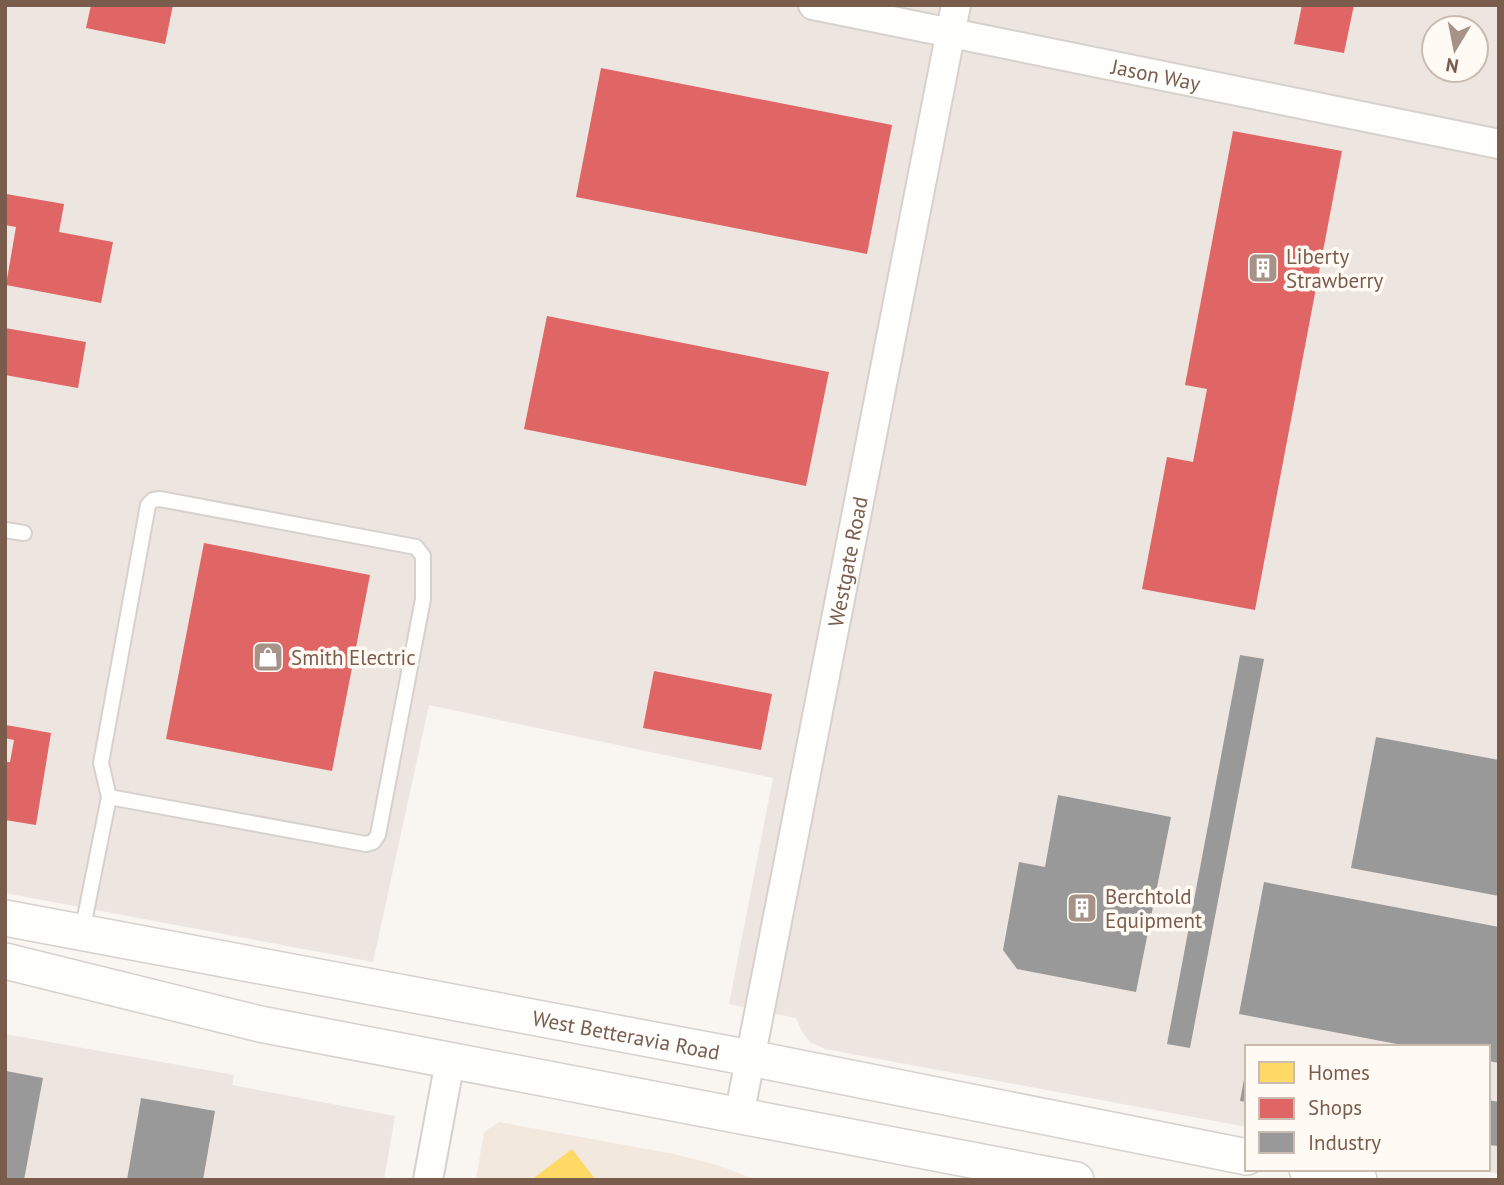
<svg xmlns="http://www.w3.org/2000/svg" width="1504" height="1185" viewBox="0 0 1504 1185" font-family="'PT Sans',sans-serif">
  <style>
    .residential { fill: #f2e8de }
    .industrial { fill: #ede5e0; fill-rule: evenodd }
    .homes { fill: #ffd966 }
    .shops { fill: #e06666 }
    .industry { fill: #999 }
    .lines { fill: none; stroke-linecap: round; stroke-linejoin: round }
    .service-casing { stroke: #d7d1cb; stroke-width: 18 }
    .minor-casing { stroke: #d7d1cb; stroke-width: 32 }
    .tertiary-casing { stroke: #d7d1cb; stroke-width: 38 }
    .service { stroke: #fefefd; stroke-width: 14 }
    .minor { stroke: #fefefd; stroke-width: 28 }
    .tertiary { stroke: #fefefd; stroke-width: 35 }
    .labels { text-anchor: middle; dominant-baseline: central; stroke-width: 7; stroke-linejoin: round; paint-order: stroke }
    .street-label { font-size: 21px; fill: #7a5c4d; stroke: #fffaf3 }
    .poi-label { font-size: 21px; fill: #7a5c4d; stroke: #fffaf3; text-anchor: start }
  </style>
  <rect width="100%" height="100%" fill="#f9f5f0"/>
  <path class="residential" d="M499 1122 674 1154 717 1165 757 1180H476L484 1132Z"/>
  <g class="industrial">
    <path d="M5 5H1499V1174L1473 1169H1488V1047H1247V1127L825 1049 810 1042 802 1032 796 1018 729 1004 773 778 429 705 373 962 5 893ZM1434 28H1476V70H1434Z"/>
    <path d="M5 1034 234 1075 232 1085 395 1116 384 1180H5Z"/>
  </g>
  <path class="homes" d="M572 1149 596 1180H531Z"/>
  <g class="shops">
    <path d="M91 5H173L165 44 86 28Z"/>
    <path d="M1302 5H1354L1344 53 1294 44Z"/>
    <path d="M601 68 892 125 867 254 576 197Z"/>
    <path d="M1233 131 1342 151 1255 610 1142 589 1167 457 1193 462 1207 389 1185 385Z"/>
    <path d="M6 194 64 204 59 232 113 242 101 303 6 285 16 227 5 225Z"/>
    <path d="M547 316 829 372 806 486 524 429Z"/>
    <path d="M5 328 86 342 78 388 5 375Z"/>
    <path d="M204 543 370 575 332 771 166 739Z"/>
    <path d="M654 671 772 694 761 750 643 728Z"/>
    <path d="M6 725 51 733 36 825 5 820V762H10L14 740 5 738Z"/>
  </g>
  <g class="industry">
    <path d="M1240 655 1264 659 1190 1048 1167 1044Z"/>
    <path d="M1376 737 1499 760V896L1351 868Z"/>
    <path d="M1058 795 1171 817 1136 992 1017 969 1003 950 1019 862 1045 867Z"/>
    <path d="M1264 882 1499 927V1063L1488 1061V1047H1413L1239 1014Z"/>
    <path d="M6 1071 43 1078 24 1180H5Z"/>
    <path d="M1245 1074H1247V1102L1240 1101Z"/>
    <path d="M141 1098 215 1111 203 1180H127Z"/>
    <path d="M1488 1100 1499 1102V1146L1488 1145Z"/>
  </g>
  <g class="lines">
    <g class="service-casing">
      <g id="service">
        <path d="M5 530 24 533"/>
        <path d="M82 932 109 797 101 763 148 505 153 500 160 499 416 547 423 556V599L378 835 373 842 366 844 109 797"/>
      </g>
    </g>
    <g class="minor-casing">
      <g id="minor">
        <path id="s1" d="M813 5 1499 144"/>
        <path id="s2" d="M739 1116 956 5"/>
        <path d="M428 1180 450 1061"/>
      </g>
    </g>
    <g class="tertiary-casing">
      <g id="tertiary">
        <path id="s3" d="M5 918 750 1058 1247 1157"/>
        <path d="M5 961 260 1024 1076 1180"/>
        <path d="M1307 1169 1359 1180"/>
      </g>
    </g>
    <use href="#service" class="service"/>
    <use href="#minor" class="minor"/>
    <use href="#tertiary" class="tertiary"/>
  </g>
  <defs>
    <g id="building-square" transform="scale(1.575)"><rect x="-9" y="-9" width="18" height="18" rx="4" fill="#a69286" stroke="#fffaf3"/><path d="M-4-6H4V6H1V3H-1V6H-4ZM-2.5-4.3h1.7v1.8h-1.7ZM.8-4.3h1.7v1.8H.8ZM-2.5-1h1.7V.8h-1.7ZM.8-1h1.7V.8H.8Z" fill="#fff"/></g>
    <g id="shop-square" transform="scale(1.575)"><rect x="-9" y="-9" width="18" height="18" rx="4" fill="#a69286" stroke="#fffaf3"/><path d="M-5-2.5h2.3a2.7 3.5 0 0 1 5.4 0H5L5.5 6h-11ZM-1.5-2.5h3a1.5 2.3 0 0 0-3 0Z" fill="#fff"/></g>
  </defs>
  <g fill-rule="evenodd">
    <use href="#building-square" x="1263" y="268"/>
    <use href="#shop-square" x="268" y="657"/>
    <use href="#building-square" x="1082" y="908"/>
  </g>
  <g class="labels">
    <g class="street-label">
      <text stroke="none"><textPath href="#s1" startOffset="350">Jason Way</textPath></text>
      <text stroke="none"><textPath href="#s2" startOffset="565">Westgate Road</textPath></text>
      <text stroke="none"><textPath href="#s3" startOffset="632">West Betteravia Road</textPath></text>
    </g>
    <g class="poi-label">
      <text x="1286" y="256">Liberty<tspan x="1286" dy="24">Strawberry</tspan></text>
      <text x="291" y="657">Smith Electric</text>
      <text x="1105" y="896">Berchtold<tspan x="1105" dy="24">Equipment</tspan></text>
    </g>
  </g>
  <rect width="1504" height="1185" fill="none" stroke="#7a5c4d" stroke-width="14"/>
  <rect x="1245" y="1045" width="245" height="126" fill="#fffaf3" stroke="#cabbb1" stroke-width="2"/>
  <rect x="1259" y="1062" width="35" height="21" fill="#ffd966" stroke="#cabbb1" stroke-width="2"/>
  <text x="1308" y="1080" font-size="21" fill="#7a5c4d">Homes</text>
  <rect x="1259" y="1098" width="35" height="21" fill="#e06666" stroke="#cabbb1" stroke-width="2"/>
  <text x="1308" y="1115" font-size="21" fill="#7a5c4d">Shops</text>
  <rect x="1259" y="1132" width="35" height="21" fill="#999999" stroke="#cabbb1" stroke-width="2"/>
  <text x="1308" y="1150" font-size="21" fill="#7a5c4d">Industry</text>
  <g transform="translate(1455 49) rotate(190)"><circle r="33" fill="#fffaf3" stroke="#cabbb1" stroke-width="2"/>
  <path d="M0-5L12 26L0 18L-12 26Z" fill="#a69286"/>
  <text y="-10" font-size="19" font-weight="bold" text-anchor="middle" fill="#7a5c4d">N</text>
  </g>
</svg>
